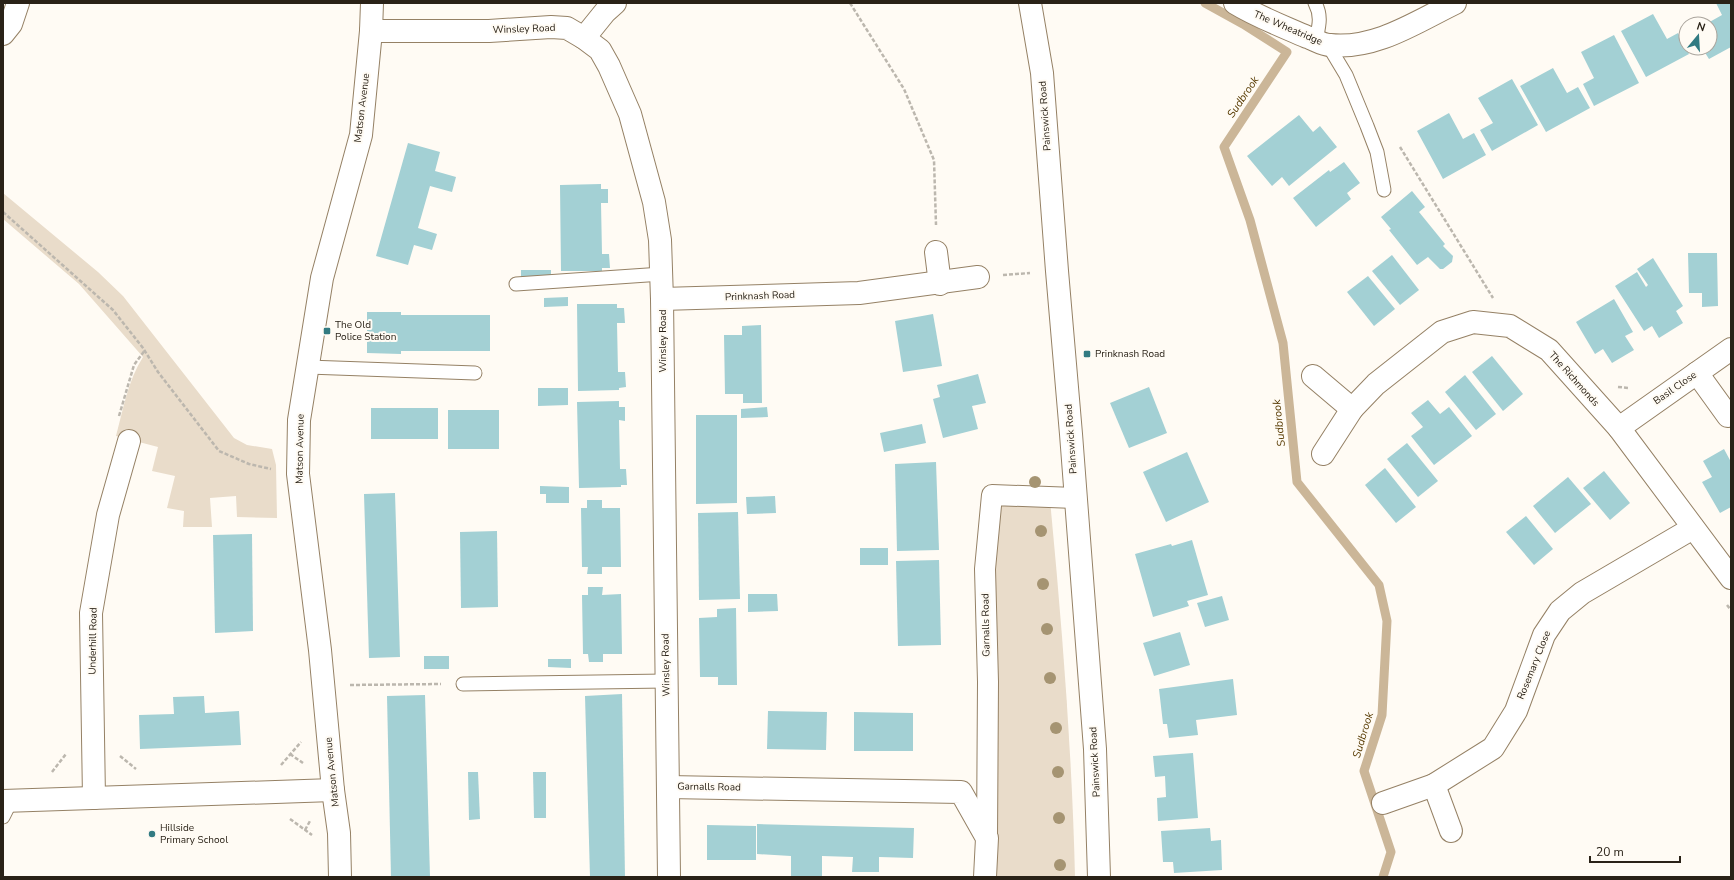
<svg xmlns="http://www.w3.org/2000/svg" width="1734" height="880" viewBox="0 0 1734 880" font-family="'Nunito Sans',sans-serif">
  <style>
    .green { fill: #e9dcca }
    .lines { fill: none; stroke-linecap: round; stroke-linejoin: round }
    .stream { stroke: #cbb698; stroke-width: 9 }
    .building { fill: #a3d0d4 }
    .service-casing { stroke: #958165; stroke-width: 15 }
    .pedestrian-casing { stroke: #958165; stroke-width: 22 }
    .minor-casing { stroke: #958165; stroke-width: 24 }
    .secondary-casing { stroke: #958165; stroke-width: 24 }
    .path { stroke: #bcb7ae; stroke-width: 2.5; stroke-dasharray: 4 2; stroke-linecap: butt }
    .service { stroke: #fff; stroke-width: 13 }
    .pedestrian { stroke: #fff; stroke-width: 20 }
    .minor { stroke: #fff; stroke-width: 22 }
    .secondary { stroke: #fff; stroke-width: 22 }
    .tree { fill: #a59472 }
    .poi-dot { fill: #327b82; stroke: #fffbf4; stroke-width: 1.5 }
    .labels { text-anchor: middle; dominant-baseline: central; stroke-width: 4; stroke-linejoin: round; paint-order: stroke }
    .street-label { font-size: 10px; fill: #2a2217; stroke: #fffbf4 }
    .poi-label { font-size: 10px; fill: #2a2217; stroke: #fffbf4; text-anchor: start }
    .water-label { font-size: 11px; font-style: italic; fill: #5a3d05; stroke: #fffbf4 }
  </style>
  <rect width="100%" height="100%" fill="#fffbf4"/>
  <g class="green">
    <path d="M3 193 98 272 123 296 234 438 247 445 272 449 276 465 277 518 237 517 236 496 210 498 212 527H183L184 511 167 508 175 476 152 471 158 447 116 436C123 410 128 380 143 357L79 284 3 219Z"/>
    <path d="M992 495 1050 500C1062 626 1072 751 1075 877H985Z"/>
  </g>
  <g class="lines">
    <path class="stream" d="M1205 3 1243 24 1287 52 1224 147 1250 220 1283 343 1297 482 1379 585 1387 621 1382 715 1364 771 1391 852 1383 877"/>
  </g>
  <g class="building">
    <path d="M1716 3H1731V47L1709 59 1702 48H1710V24H1706L1722 15Z"/>
    <path d="M1653 14 1667 39 1678 33 1689 54 1646 77 1621 31Z"/>
    <path d="M1614 35 1639 83 1594 106 1583 84 1594 78 1581 52Z"/>
    <path d="M1553 68 1567 93 1578 87 1590 108 1546 132 1520 86Z"/>
    <path d="M1512 79 1538 125 1492 151 1480 130 1493 123 1478 98Z"/>
    <path d="M1449 113 1463 139 1474 133 1486 155 1443 179 1417 131Z"/>
    <path d="M1299 115 1313 132 1320 126 1337 147 1289 186 1282 177 1272 186 1247 156Z"/>
    <path d="M408 143 440 152 435 171 456 177 452 192 430 186 418 228 437 234 432 250 414 245 408 265 376 256Z"/>
    <path d="M1344 162 1360 183 1347 193 1351 199 1316 227 1293 198 1329 170 1330 172Z"/>
    <path d="M601 184V189H608V203H601L602 254H609L610 268H602V271H561L560 185Z"/>
    <path d="M1412 191 1425 207 1419 212 1445 244 1443 246 1453 256 1452 262 1443 269H1440L1428 257 1417 265 1389 230 1391 229 1381 217Z"/>
    <path d="M1688 253H1717L1718 306 1702 307V293H1689Z"/>
    <path d="M1392 255 1419 290 1400 305 1372 271Z"/>
    <path d="M1653 258 1683 306 1676 311 1683 323 1659 338 1652 326 1644 331 1615 286 1637 272 1646 287 1648 285 1637 269Z"/>
    <path d="M521 270H551V279L521 278Z"/>
    <path d="M1368 276 1395 309 1374 326 1347 292Z"/>
    <path d="M568 297V306L544 307V298Z"/>
    <path d="M1614 299 1633 332 1625 336 1634 350 1612 363 1603 349 1595 354 1576 322Z"/>
    <path d="M577 304H617V308H624L625 323H617L618 372H625L626 387 619 388V390L578 391Z"/>
    <path d="M367 312H401V315H490V351H401V354L367 353Z"/>
    <path d="M933 314 942 366 903 372 895 321Z"/>
    <path d="M761 325 762 403H743V394H725L724 335H742V326Z"/>
    <path d="M1492 356 1523 394 1503 411 1472 372Z"/>
    <path d="M978 374 986 403 972 406 978 429 943 438 933 399 940 397 937 385Z"/>
    <path d="M1465 375 1496 414 1476 430 1445 392Z"/>
    <path d="M1149 387 1167 433 1129 448 1110 403Z"/>
    <path d="M538 388H568V405L538 406Z"/>
    <path d="M1428 400 1440 414 1449 407 1472 436 1434 465 1411 436 1423 427 1411 413Z"/>
    <path d="M619 401V407H625V421L619 420 620 469H626L627 485H621V487L579 488 577 402Z"/>
    <path d="M767 407 768 417 741 418V409Z"/>
    <rect x="371" y="408" width="67" height="31"/>
    <rect x="448" y="410" width="51" height="39"/>
    <path d="M696 415H737V503L696 504Z"/>
    <path d="M922 424 926 443 884 452 880 433Z"/>
    <path d="M1407 443 1438 481 1418 497 1387 459Z"/>
    <path d="M1724 449 1731 462V507L1720 513 1702 482 1712 477 1703 461Z"/>
    <path d="M1187 452 1209 502 1166 522 1143 472Z"/>
    <path d="M936 462 939 550 897 551 895 464Z"/>
    <path d="M1385 468 1416 507 1396 523 1365 485Z"/>
    <path d="M1604 471 1630 503 1610 520 1583 488Z"/>
    <path d="M1568 477 1591 504 1555 533 1533 506Z"/>
    <path d="M540 486 569 487V503H546V494H540Z"/>
    <path d="M395 493 400 657 369 658 364 494Z"/>
    <path d="M775 496 776 513 747 514 746 497Z"/>
    <path d="M587 500H602V508H620L621 567H602V574H587L588 567H582L581 508H587Z"/>
    <path d="M738 512 740 599 699 600 698 513Z"/>
    <path d="M1526 516 1553 549 1534 565 1506 532Z"/>
    <path d="M497 531 498 607 461 608 460 532Z"/>
    <path d="M252 534 253 631 215 633 213 535Z"/>
    <path d="M1192 540 1208 595 1187 601 1189 606 1153 617 1135 554 1171 544 1172 546Z"/>
    <rect x="860" y="548" width="28" height="17"/>
    <path d="M939 560 941 645 898 646 896 561Z"/>
    <path d="M588 587H603L602 595 621 594 622 654H603V662H589L588 654H583L582 595H588Z"/>
    <path d="M748 594H777L778 611 748 612Z"/>
    <path d="M1222 596 1229 620 1205 627 1197 603Z"/>
    <path d="M736 608 737 685H718V677H700L699 618 717 617V609Z"/>
    <path d="M1180 632 1190 665 1154 676 1143 643Z"/>
    <rect x="424" y="656" width="25" height="13"/>
    <path d="M548 659H571V668L548 667Z"/>
    <path d="M1233 679 1237 715 1196 720 1198 735 1169 738 1167 724H1163L1159 689Z"/>
    <path d="M622 694 625 877H590L585 696Z"/>
    <path d="M425 695 430 877H391L387 696Z"/>
    <path d="M204 696 205 713 239 711 241 745 140 749 139 715 174 714 173 697Z"/>
    <path d="M768 711 827 712 826 750 767 749Z"/>
    <path d="M854 712 913 713V751H854Z"/>
    <path d="M1193 753 1198 818 1158 821 1157 798 1166 797 1165 776 1155 777 1153 756Z"/>
    <path d="M468 772H478L480 819 469 820Z"/>
    <path d="M533 772H546V818H534Z"/>
    <path d="M757 824 914 828 913 858 879 857V872H852L853 857 822 856V877H791V856L757 854Z"/>
    <path d="M707 825 756 826V860H707Z"/>
    <path d="M1210 828 1211 841 1221 840 1222 870 1174 873 1173 862H1163L1161 831Z"/>
  </g>
  <g class="lines">
    <g class="service-casing">
      <g id="service">
        <path d="M1315 3C1322 16 1319 26 1316 40"/>
        <path d="M1328 45 1346 75 1367 126 1377 152 1384 190"/>
        <path d="M516 284 662 274"/>
        <path d="M308 367 475 373"/>
        <path d="M463 684 666 681"/>
        <path d="M3 817 11 801"/>
      </g>
    </g>
    <g class="pedestrian-casing">
      <path id="pedestrian" d="M987 838 988 682 985 569 992 495 1075 498"/>
    </g>
    <g class="minor-casing">
      <g id="minor">
        <path d="M1235 3C1258 17 1282 26 1307 37 1314 39 1322 45 1330 45 1375 50 1416 22 1455 3"/>
        <path d="M371 31H489L551 27 567 28 584 38 600 50 609 66 630 114 654 202 660 240 662 299 669 877"/>
        <path d="M3 34 11 24 18 3"/>
        <path d="M584 38 605 12 615 3"/>
        <path d="M936 252 940 284"/>
        <path d="M662 299 859 293 978 277"/>
        <path d="M1697 373 1728 416"/>
        <path d="M1313 376 1352 409"/>
        <path d="M1619 428 1731 349"/>
        <path d="M1323 454 1352 409 1376 384 1442 332 1473 322 1510 326 1549 350 1619 428 1731 578"/>
        <path d="M1434 785 1451 831"/>
        <path d="M668 787 961 792 987 838 985 877"/>
        <path d="M94 798 91 613 108 515 129 441"/>
        <path d="M3 801 333 790"/>
        <path d="M1383 803 1434 785 1493 748 1516 711 1544 635 1560 611 1582 593 1693 528"/>
        <path d="M340 877 339 833 333 790 320 650 298 474 299 420 322 278 361 135 371 31 372 3"/>
      </g>
    </g>
    <g class="secondary-casing">
      <path id="secondary" d="M1030 3 1042 73 1057 271 1071 434 1095 749 1099 877"/>
    </g>
    <g class="path">
      <path d="M850 3 904 89 934 160 936 225"/>
      <path d="M1400 147 1493 298"/>
      <path d="M3 212 113 310 143 348 158 372 219 451 249 464 271 469"/>
      <path d="M1003 275 1030 273"/>
      <path d="M1618 387 1629 388"/>
      <path d="M119 416 134 365 145 350"/>
      <path d="M1727 605 1731 610"/>
      <path d="M350 685 441 684"/>
      <path d="M290 754 303 763"/>
      <path d="M120 756 136 769"/>
      <path d="M281 765 301 742"/>
      <path d="M52 772 66 754"/>
      <path d="M290 819 312 835"/>
      <path d="M305 830 310 821"/>
    </g>
    <use href="#service" class="service"/>
    <use href="#pedestrian" class="pedestrian"/>
    <use href="#minor" class="minor"/>
    <use href="#secondary" class="secondary"/>
  </g>
  <g class="tree">
    <circle cx="1035" cy="482" r="6"/>
    <circle cx="1041" cy="531" r="6"/>
    <circle cx="1043" cy="584" r="6"/>
    <circle cx="1047" cy="629" r="6"/>
    <circle cx="1050" cy="678" r="6"/>
    <circle cx="1056" cy="728" r="6"/>
    <circle cx="1058" cy="772" r="6"/>
    <circle cx="1059" cy="818" r="6"/>
    <circle cx="1060" cy="865" r="6"/>
  </g>
  <g class="poi-dot">
    <rect x="323" y="327" width="8" height="8" rx="2"/>
    <rect x="1083" y="350" width="8" height="8" rx="2"/>
    <circle cx="152" cy="834" r="4"/>
  </g>
  <g class="labels">
    <g class="street-label">
      <text transform="translate(1288 28) rotate(23)">The Wheatridge</text>
      <text transform="translate(524 29) rotate(-2)">Winsley Road</text>
      <text transform="translate(362 108) rotate(-83)">Matson Avenue</text>
      <text transform="translate(1045 116) rotate(-94)">Painswick Road</text>
      <text transform="translate(760 296) rotate(-2)">Prinknash Road</text>
      <text transform="translate(663 341) rotate(-90)">Winsley Road</text>
      <text transform="translate(1574 379) rotate(48)">The Richmonds</text>
      <text transform="translate(1675 388) rotate(-35)">Basil Close</text>
      <text transform="translate(1071 439) rotate(-94)">Painswick Road</text>
      <text transform="translate(300 449) rotate(-89)">Matson Avenue</text>
      <text transform="translate(986 625) rotate(-91)">Garnalls Road</text>
      <text transform="translate(93 641) rotate(-89)">Underhill Road</text>
      <text transform="translate(666 665) rotate(-91)">Winsley Road</text>
      <text transform="translate(1534 665) rotate(-68)">Rosemary Close</text>
      <text transform="translate(1095 762) rotate(-93)">Painswick Road</text>
      <text transform="translate(332 772) rotate(-96)">Matson Avenue</text>
      <text transform="translate(709 787) rotate(1)">Garnalls Road</text>
    </g>
    <g class="poi-label">
      <text x="335" y="325">The Old<tspan x="335" dy="12">Police Station</tspan></text>
      <text x="1095" y="354">Prinknash Road</text>
      <text x="160" y="828">Hillside<tspan x="160" dy="12">Primary School</tspan></text>
    </g>
    <g class="water-label">
      <text transform="translate(1243 97) rotate(-56)">Sudbrook</text>
      <text transform="translate(1279 423) rotate(-96)">Sudbrook</text>
      <text transform="translate(1363 735) rotate(-73)">Sudbrook</text>
    </g>
  </g>
  <rect width="1734" height="880" fill="none" stroke="#2a2217" stroke-width="8"/>
  <g transform="translate(1698 36) rotate(18)"><circle r="19" fill="#fffbf4" stroke="#aaa49c"/>
  <path d="M0-3L7 15L0 10L-7 15Z" fill="#327b82"/>
  <text y="-6" font-size="11" font-weight="bold" text-anchor="middle" fill="#2a2217">N</text>
  </g>
  <path d="M1590 856v6h90v-6" fill="none" stroke="#2a2217" stroke-width="2"/>
  <text x="1596" y="856" font-size="12" fill="#2a2217" stroke="#fffbf4" stroke-width="3" paint-order="stroke">20 m</text>
</svg>
